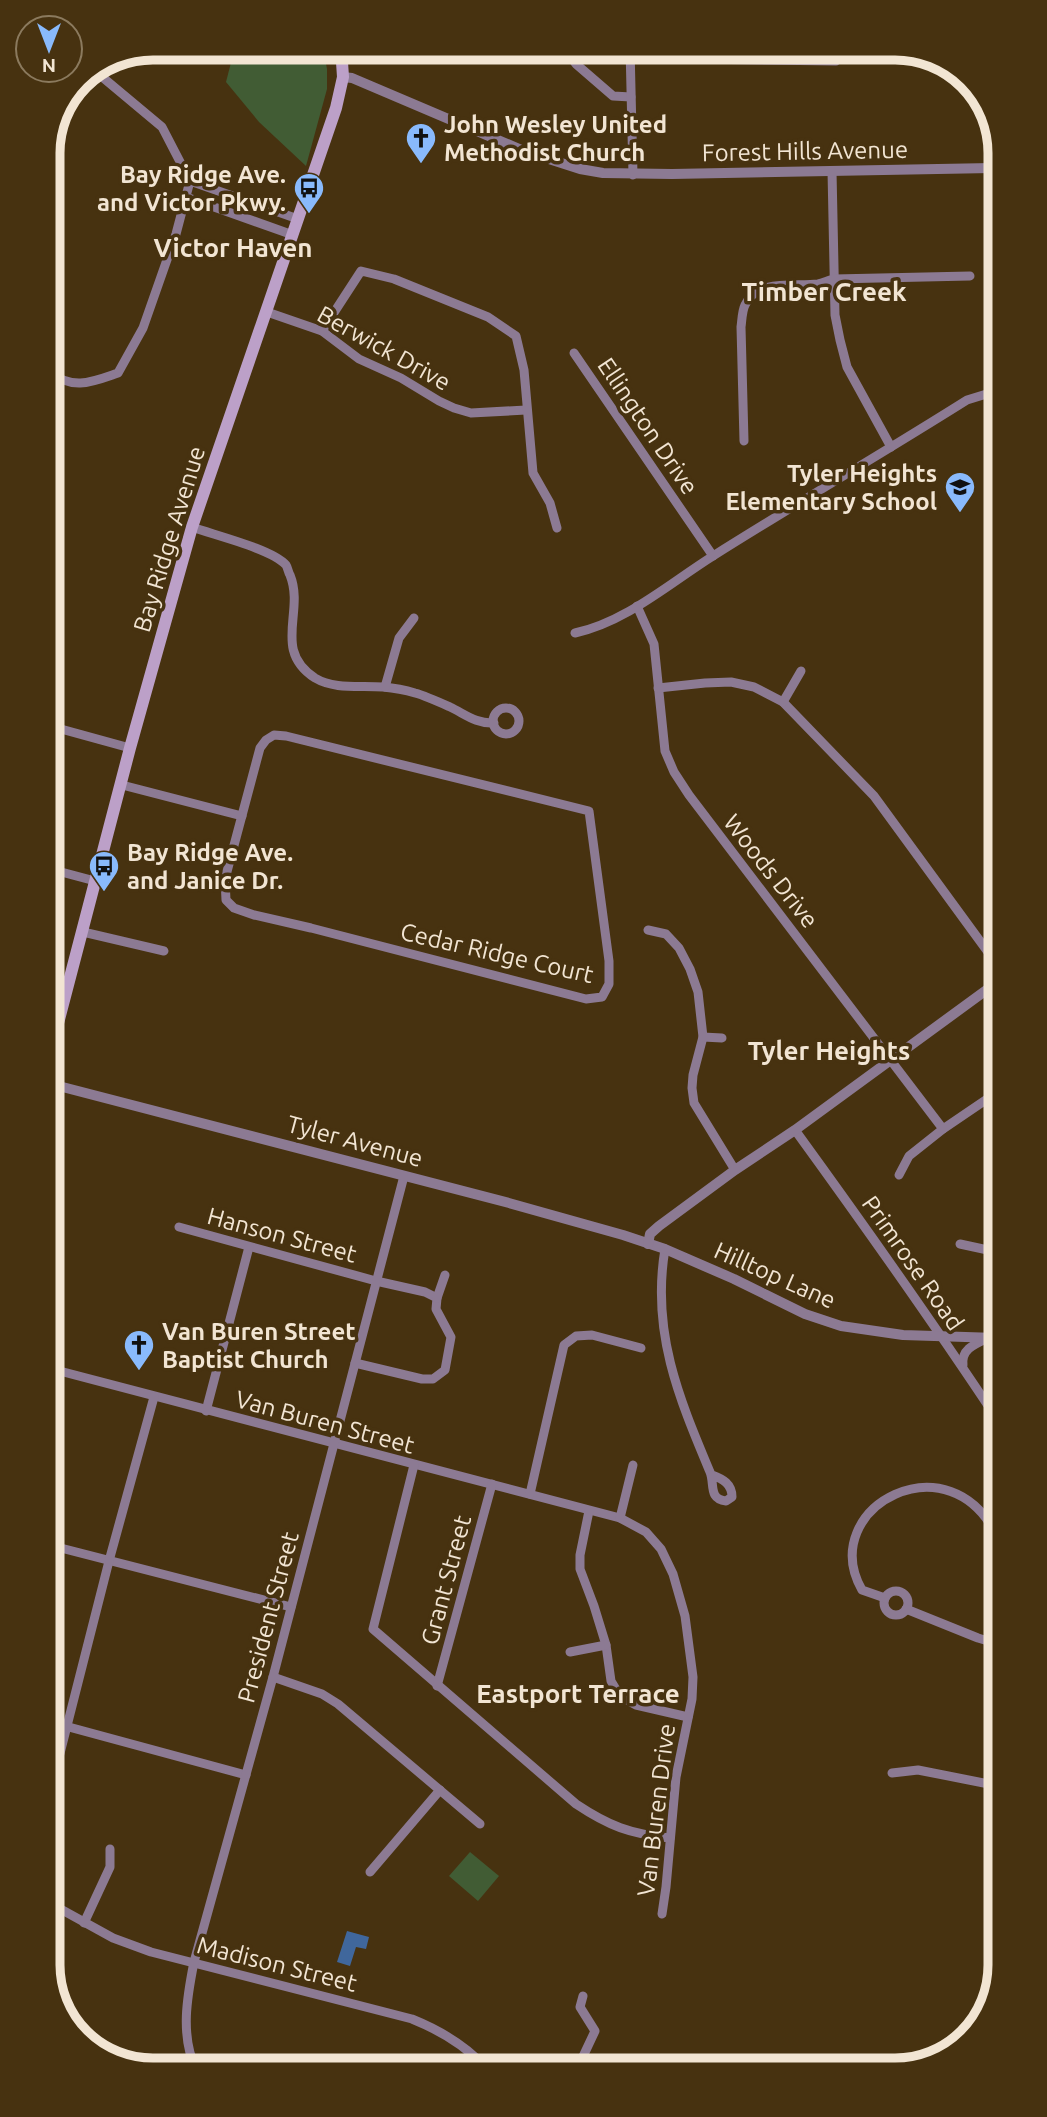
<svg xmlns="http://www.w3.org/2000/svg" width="1047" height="2117" viewBox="0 0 1047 2117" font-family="Ubuntu,sans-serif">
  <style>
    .green { fill: #415c34 }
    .water { fill: #40679c }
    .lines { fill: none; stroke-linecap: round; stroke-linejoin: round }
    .minor { stroke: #8c7a93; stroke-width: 9 }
    .tertiary { stroke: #8c7a93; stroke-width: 10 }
    .secondary { stroke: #bca0c8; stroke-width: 12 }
    .labels { text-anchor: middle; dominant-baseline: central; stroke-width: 7; stroke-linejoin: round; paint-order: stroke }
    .poi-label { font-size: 24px; font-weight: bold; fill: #f2e5d3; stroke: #473210; text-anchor: start }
    .street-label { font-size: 24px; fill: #f2e5d3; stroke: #473210 }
    .neighbourhood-label { font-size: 26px; font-weight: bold; fill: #f2e5d3; stroke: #473210 }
    .rim { fill: none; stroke: #f2e5d3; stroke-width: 9 }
  </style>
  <rect width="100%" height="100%" fill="#473210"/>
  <g class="green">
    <path d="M241 47H323L327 69V89L306 166 259 122 226 82 234 51Z"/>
    <path d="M470 1852 499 1876 478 1901 449 1876Z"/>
  </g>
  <path class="water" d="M347 1931 369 1937 366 1949 356 1947 350 1966 337 1962Z"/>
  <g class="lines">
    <g class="minor">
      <path d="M563 47 576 64 613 96 631 97"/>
      <path d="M630 47 633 175"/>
      <path d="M631 47 696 59 836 61"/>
      <path d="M832 171 835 315 840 340 847 367 891 447"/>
      <path d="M190 181 298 219"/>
      <path d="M186 197 293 235"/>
      <path d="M48 213 50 219 48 253"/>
      <path d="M267 312 322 331 359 359 401 378 439 401 454 408 471 413 526 410"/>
      <path d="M322 331 361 271 394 279 488 317 516 336 524 370 533 473 550 503 557 528"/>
      <path d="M574 353 713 556"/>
      <path d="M48 371C73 391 92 382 118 373L143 328 176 234 190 181 162 127 95 71"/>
      <path d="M744 441 741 327C742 320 742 311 745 305 758 278 795 287 818 284 823 283 829 280 834 279L970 276"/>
      <path d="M192 527C214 535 272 549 286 565 288 568 288 572 290 575 305 612 272 650 315 678 335 690 361 685 383 687 394 688 405 690 415 693 426 696 439 702 450 707 465 714 476 724 494 723"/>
      <path d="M637 606 654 644 665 751 674 772 689 795 943 1129"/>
      <path d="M575 633C626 622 670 583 713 556 797 503 883 453 967 400L993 392"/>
      <path d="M385 687 399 638 414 618"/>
      <path d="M658 688 705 683 731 682 754 687 783 702 874 796 996 963"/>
      <path d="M783 702 801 671"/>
      <circle cx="506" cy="721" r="13"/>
      <path d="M50 726 130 748"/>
      <path d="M274 735 286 736 589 811 609 961V984L602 997 586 999 311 928 254 915 234 908 226 900 225 879 260 748 266 740Z"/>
      <path d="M122 785 242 816"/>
      <path d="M50 869 95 881"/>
      <path d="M648 930 666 934 679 948 690 969 698 992 703 1037 693 1075 692 1088 694 1103 735 1170"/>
      <path d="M83 932 164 951"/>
      <path d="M703 1037 722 1038"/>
      <path d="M795 1130C864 1225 932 1321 997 1419"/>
      <path d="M899 1175 909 1156 943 1129 996 1093"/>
      <path d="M179 1227 376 1281 425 1292 437 1298 436 1309 451 1337 445 1370 433 1379H422L355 1363"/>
      <path d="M960 1244 997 1252"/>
      <path d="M665 1249C651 1332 679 1398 710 1472 715 1484 708 1499 726 1501L732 1497C732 1484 723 1479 712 1475"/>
      <path d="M437 1298 445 1275"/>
      <path d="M963 1365C961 1349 975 1344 988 1338"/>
      <path d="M52 1369 620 1518 646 1532 661 1549 673 1574 685 1616 693 1677 692 1699 676 1777 666 1887 662 1914"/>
      <path d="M206 1411 249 1247"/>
      <path d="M414 1465 373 1629 576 1804C609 1826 630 1834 670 1838"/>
      <path d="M530 1494 564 1345 576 1336 592 1335 641 1348"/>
      <path d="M589 1511 580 1555V1569L594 1606 606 1645 611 1681 620 1696 636 1705 688 1717"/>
      <path d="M620 1518 633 1465"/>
      <path d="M53 1546 291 1607"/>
      <circle cx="896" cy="1603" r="12"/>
      <path d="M885 1598 862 1590C815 1507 952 1435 998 1539"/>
      <path d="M906 1609 978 1638 998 1644"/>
      <path d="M570 1652 606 1645"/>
      <path d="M273 1677 322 1694 338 1704 480 1824"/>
      <path d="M437 1686 492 1484"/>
      <path d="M54 1723 246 1775"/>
      <path d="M892 1773 918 1770 999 1786"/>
      <path d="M54 1777 109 1561 154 1397"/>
      <path d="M370 1872 440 1790"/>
      <path d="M55 1906 113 1938 151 1952 412 2019C439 2030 464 2044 484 2066"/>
      <path d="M84 1923 110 1867V1849"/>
      <path d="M579 2065 595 2031 580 2007 583 1996"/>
      <path d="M196 2069C180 2036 187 1997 194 1962L273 1677 404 1176"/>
    </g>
    <g class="tertiary">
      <path d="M343 77 352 78 524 151 580 169 603 173 672 174 992 168"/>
      <path d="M51 1084 509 1203 623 1235 665 1249 734 1279 805 1314 841 1326 903 1335 997 1338"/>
      <path d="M648 1244 650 1234 659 1226 735 1170 795 1130 996 983"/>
    </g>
    <path class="secondary" d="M51 1050 130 748 192 527 336 108 343 77 341 47"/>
  </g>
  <defs>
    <g id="church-pin" transform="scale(1.575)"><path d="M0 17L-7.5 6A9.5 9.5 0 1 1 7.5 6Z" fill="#89bafc" stroke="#473210"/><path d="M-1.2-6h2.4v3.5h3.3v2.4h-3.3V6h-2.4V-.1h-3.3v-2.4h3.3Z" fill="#111"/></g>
    <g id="bus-pin" transform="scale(1.575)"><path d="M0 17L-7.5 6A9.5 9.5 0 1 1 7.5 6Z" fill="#89bafc" stroke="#473210"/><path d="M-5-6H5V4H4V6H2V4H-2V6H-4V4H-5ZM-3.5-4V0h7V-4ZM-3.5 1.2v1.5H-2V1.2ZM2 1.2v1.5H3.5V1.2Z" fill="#111"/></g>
    <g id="school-pin" transform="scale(1.575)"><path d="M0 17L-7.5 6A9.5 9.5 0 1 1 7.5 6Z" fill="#89bafc" stroke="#473210"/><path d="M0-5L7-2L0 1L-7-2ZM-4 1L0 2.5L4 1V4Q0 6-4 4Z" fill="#111"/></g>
  </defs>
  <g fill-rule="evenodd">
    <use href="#church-pin" x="421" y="138"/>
    <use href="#bus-pin" x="309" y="188"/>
    <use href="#school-pin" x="960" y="487"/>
    <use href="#bus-pin" x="104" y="866"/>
    <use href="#church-pin" x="139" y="1345"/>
  </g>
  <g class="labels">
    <g class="poi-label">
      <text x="444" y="124">John Wesley United<tspan x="444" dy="28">Methodist Church</tspan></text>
      <text x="286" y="174" text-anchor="end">Bay Ridge Ave.<tspan x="286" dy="28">and Victor Pkwy.</tspan></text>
      <text x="937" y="473" text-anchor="end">Tyler Heights<tspan x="937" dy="28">Elementary School</tspan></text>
      <text x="127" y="852">Bay Ridge Ave.<tspan x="127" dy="28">and Janice Dr.</tspan></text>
      <text x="162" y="1331">Van Buren Street<tspan x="162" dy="28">Baptist Church</tspan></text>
    </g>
    <g class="street-label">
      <text transform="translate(805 151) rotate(-1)">Forest Hills Avenue</text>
      <text transform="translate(384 348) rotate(29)">Berwick Drive</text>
      <text transform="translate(648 426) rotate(56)">Ellington Drive</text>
      <text transform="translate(169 539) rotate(-73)">Bay Ridge Avenue</text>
      <text transform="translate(771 871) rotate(52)">Woods Drive</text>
      <text transform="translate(497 953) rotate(13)">Cedar Ridge Court</text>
      <text transform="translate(355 1141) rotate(15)">Tyler Avenue</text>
      <text transform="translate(282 1235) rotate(15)">Hanson Street</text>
      <text transform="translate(913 1263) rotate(55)">Primrose Road</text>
      <text transform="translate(775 1275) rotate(24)">Hilltop Lane</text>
      <text transform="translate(325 1422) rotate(15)">Van Buren Street</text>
      <text transform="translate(446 1580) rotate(-75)">Grant Street</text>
      <text transform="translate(268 1617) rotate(-75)">President Street</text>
      <text transform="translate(656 1810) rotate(-83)">Van Buren Drive</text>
      <text transform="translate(277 1964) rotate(14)">Madison Street</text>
    </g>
    <g class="neighbourhood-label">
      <text x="233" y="247">Victor Haven</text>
      <text x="824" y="291">Timber Creek</text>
      <text x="829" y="1050">Tyler Heights</text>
      <text x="578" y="1693">Eastport Terrace</text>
    </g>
  </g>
  <path d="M0 0H1047V2117H0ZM153 60H895A93 93 0 0 1 988 153V1965A93 93 0 0 1 895 2058H153A93 93 0 0 1 60 1965V153A93 93 0 0 1 153 60Z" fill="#473210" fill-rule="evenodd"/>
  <path class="rim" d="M153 60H895A93 93 0 0 1 988 153V1965A93 93 0 0 1 895 2058H153A93 93 0 0 1 60 1965V153A93 93 0 0 1 153 60Z"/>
  <g transform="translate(49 49) rotate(180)"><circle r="33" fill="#473210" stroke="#8b7a5e" stroke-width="2"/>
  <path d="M0-5L12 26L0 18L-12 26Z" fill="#89bafc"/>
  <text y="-10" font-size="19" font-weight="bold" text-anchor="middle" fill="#f2e5d3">N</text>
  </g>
</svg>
